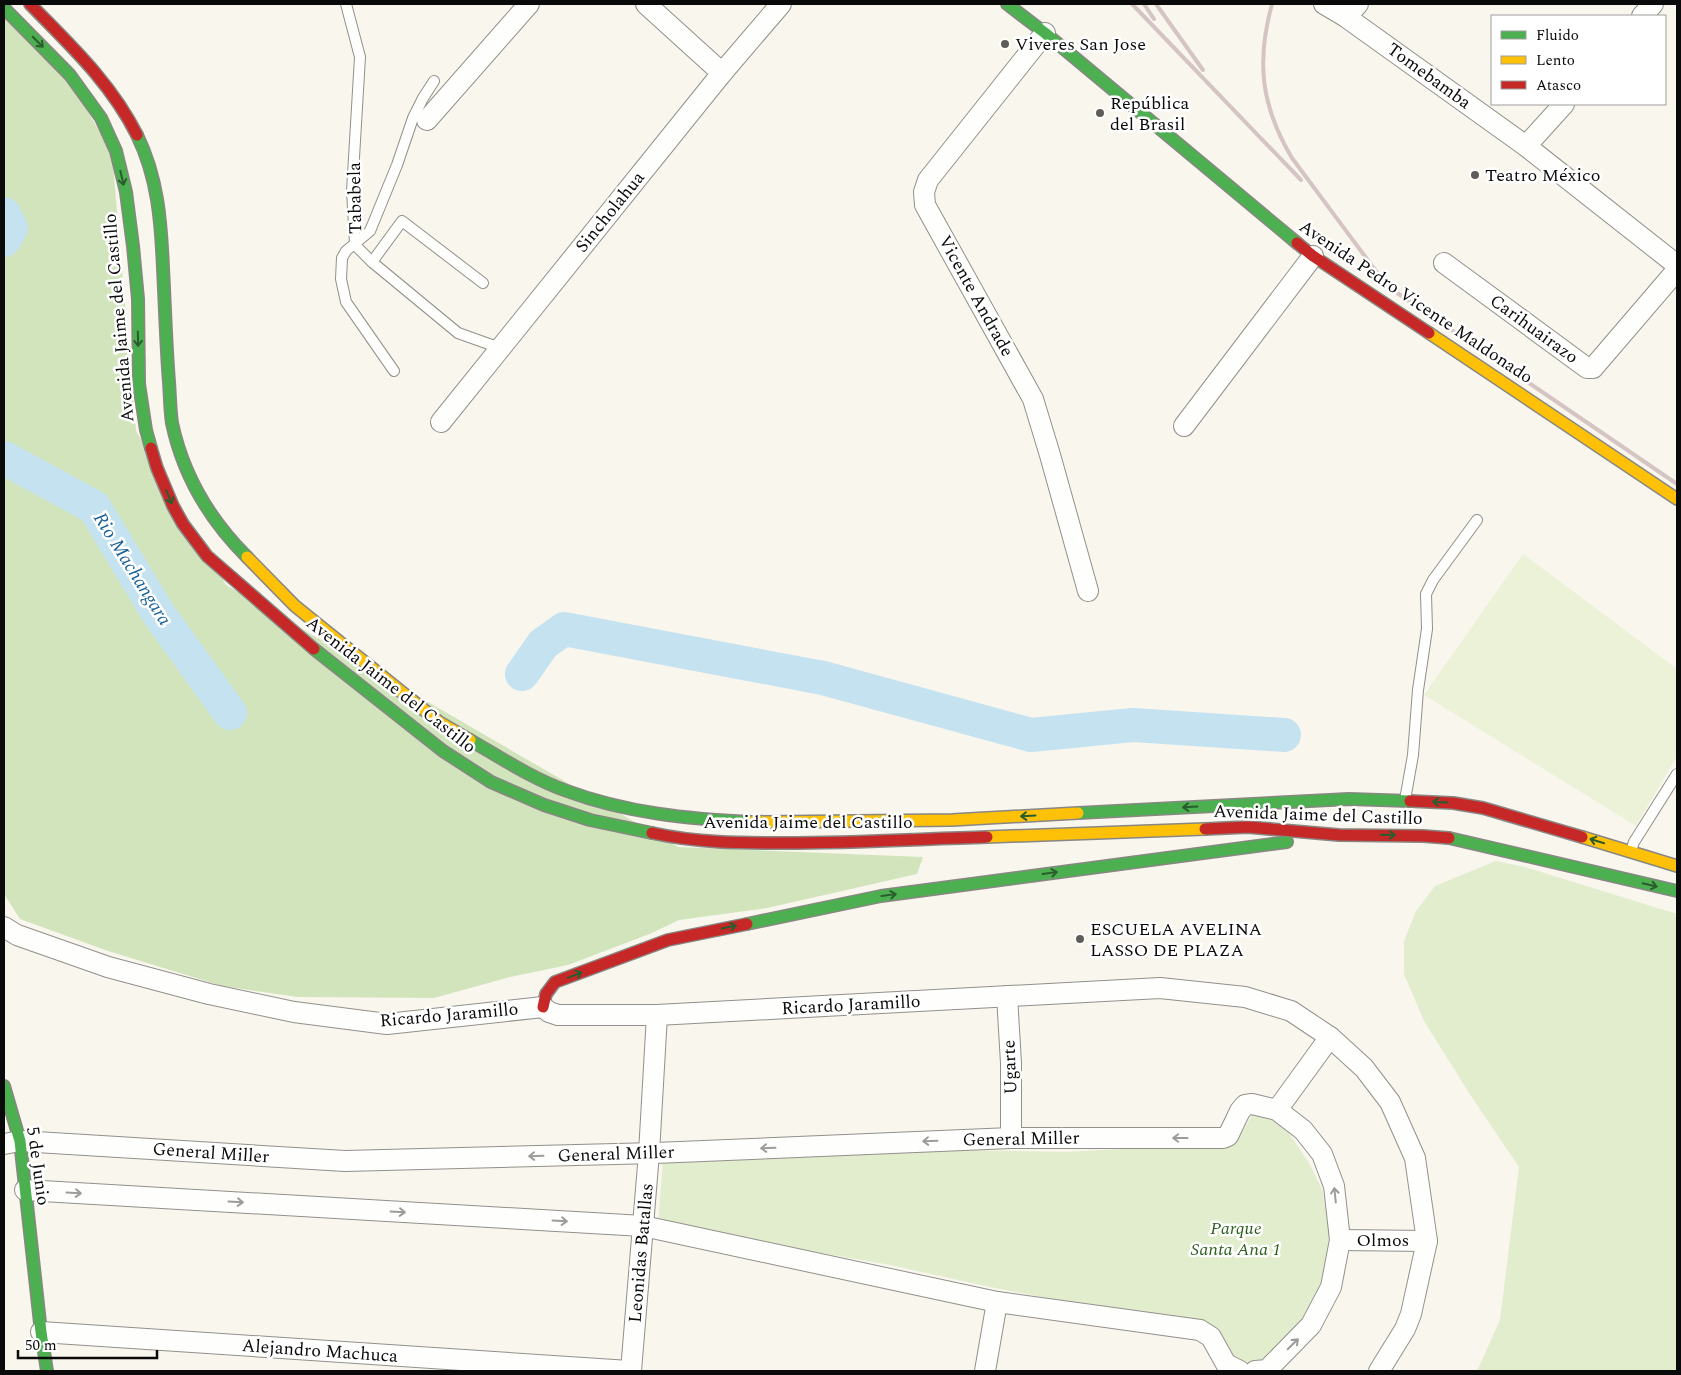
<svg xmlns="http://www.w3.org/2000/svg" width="1681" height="1375" viewBox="0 0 1681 1375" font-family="Spectral,serif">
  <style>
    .green { fill: #e2edce }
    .forest { fill: #d2e4bc }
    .pitch { fill: #ebf2d8 }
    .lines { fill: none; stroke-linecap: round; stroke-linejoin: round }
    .river { stroke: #c5e2f1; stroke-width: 34 }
    .lane-casing { stroke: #92908c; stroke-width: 12 }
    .street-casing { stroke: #92908c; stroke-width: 22 }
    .fast-casing { stroke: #888783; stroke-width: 14 }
    .slow-casing { stroke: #888783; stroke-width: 14 }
    .jam-casing { stroke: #888783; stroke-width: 14 }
    .lane { stroke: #fefefc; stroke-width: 10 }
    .street { stroke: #fefefc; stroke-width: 20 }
    .fast { stroke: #4caf50; stroke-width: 11 }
    .slow { stroke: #ffc107; stroke-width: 11 }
    .jam { stroke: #c62828; stroke-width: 11 }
    .rail { stroke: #d5c4c4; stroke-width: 4 }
    .oneway { stroke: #2b5c2d }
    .oneway2 { stroke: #9c9c9b }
    .poi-dot { fill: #5e5d59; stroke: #fff; stroke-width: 2 }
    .labels { text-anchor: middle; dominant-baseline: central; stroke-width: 5; stroke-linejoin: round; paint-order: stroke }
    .poi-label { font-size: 18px; fill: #0a0a0a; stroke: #fff; text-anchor: start }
    .street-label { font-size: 18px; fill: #0a0a0a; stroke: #fff }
    .park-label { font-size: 18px; font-style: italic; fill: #2c5e1e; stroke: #fff }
    .water-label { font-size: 19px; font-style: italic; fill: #1a6196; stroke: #fff }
  </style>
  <rect width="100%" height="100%" fill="#f9f6ed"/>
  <g class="green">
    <path d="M1496 861 1525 867 1677 914V1371H1477L1500 1320 1519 1167 1469 1093 1424 1021 1404 974V941L1416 911 1435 886Z"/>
    <path d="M1257 1106 1285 1127 1309 1163 1322 1189 1329 1228V1266L1308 1312 1286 1343 1258 1362 1232 1361 1213 1328 1124 1313 990 1287 890 1265 658 1224 663 1160 819 1153 965 1150 1066 1152 1174 1146 1235 1145Z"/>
  </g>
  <path class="forest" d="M4 12 67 76 112 153 136 431 226 585 678 847 923 857 917 874 767 908 679 920 652 933 568 965 510 977 434 998 298 997 222 986 105 950 20 919 4 894Z"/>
  <path class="pitch" d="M1523 554 1677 669V756L1636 826 1424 695Z"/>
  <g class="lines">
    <g class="river">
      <path d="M4 214 11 228 4 240"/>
      <path d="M4 458 94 507 158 613 230 713"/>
      <path d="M522 674 543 644 564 629 823 678 1031 735 1133 725 1284 735"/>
    </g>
    <g class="lane-casing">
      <g id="lane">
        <path d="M346 4 360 57 352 191 355 243 357 247 372 262 458 333 500 348"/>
        <path d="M372 262 402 221 483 283"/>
        <path d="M394 371 346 302 341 279 342 258 346 251 370 231 397 165 413 118 423 98 434 81"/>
        <path d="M1405 800 1413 755 1418 690 1427 629 1426 594 1433 580 1477 520"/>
        <path d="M1631 851 1634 842 1677 774"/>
      </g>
    </g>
    <g class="street-casing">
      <g id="street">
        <path d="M646 4 722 73"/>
        <path d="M1324 4 1346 17 1526 146 1677 265"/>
        <path d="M1642 16 1653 4"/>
        <path d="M1346 17 1358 4"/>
        <path d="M1045 33 928 180 924 192 925 205 1033 399 1050 455 1088 591"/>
        <path d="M427 120 529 4"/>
        <path d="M1526 146 1564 104"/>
        <path d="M1444 263 1587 368H1593L1677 270"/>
        <path d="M441 422 722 73 781 4"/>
        <path d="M1184 426 1313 256"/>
        <path d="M4 927 17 935 108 967 209 994 294 1012 387 1024 543 1007 549 1012 558 1015H657L1160 988 1245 997 1291 1011 1330 1037 1364 1068 1390 1102 1415 1158 1427 1241 1411 1314 1405 1329 1379 1371"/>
        <path d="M1007 996 1011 1063V1138"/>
        <path d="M1277 1110 1330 1037"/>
        <path d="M4 1144 20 1141 345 1161 655 1153 1011 1138H1223L1228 1136 1240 1111 1245 1105 1252 1104 1277 1110 1303 1130 1322 1154 1334 1186 1340 1240 1331 1287 1311 1325 1267 1370 1255 1371"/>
        <path d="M25 1190 643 1226 997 1302 1200 1330 1211 1337 1226 1364 1240 1371"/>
        <path d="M1340 1240 1427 1241"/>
        <path d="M41 1332 629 1371"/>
        <path d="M631 1371 649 1153 657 1015"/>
        <path d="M985 1371 997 1302"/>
      </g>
    </g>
    <g class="fast-casing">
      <g id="fast">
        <path d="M1007 4 1045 33 1297 243"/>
        <path d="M4 8 70 75 101 118 116 151 126 192 133 246 138 299 139 384 146 430 151 448"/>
        <path d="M137 135C158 178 161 221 163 268 165 306 166 344 169 382 170 395 170 410 172 423 183 475 210 520 247 557"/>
        <path d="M314 649 443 751 491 782 544 805 590 820 652 833"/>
        <path d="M470 740C501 758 533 779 567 791 626 813 689 819 751 822"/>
        <path d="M1078 813 1349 799 1410 801"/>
        <path d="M1449 838 1677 891"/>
        <path d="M747 924 881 896 1287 842"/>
        <path d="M4 1086 20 1141 41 1332 47 1371"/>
      </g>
    </g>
    <g class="slow-casing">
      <g id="slow">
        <path d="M1429 333 1677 499"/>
        <path d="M247 557 295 606 439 722 470 740"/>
        <path d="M751 822 952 820 1078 813"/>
        <path d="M987 837 1205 829"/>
        <path d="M1582 837 1677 866"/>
      </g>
    </g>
    <g class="jam-casing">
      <g id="jam">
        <path d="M30 4C71 46 111 83 137 135"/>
        <path d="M1297 243 1313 256 1429 333"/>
        <path d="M151 448 157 468 173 506 183 524 207 556 314 649"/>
        <path d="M1410 801 1453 803 1483 808 1582 837"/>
        <path d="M1205 829 1248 827 1339 835 1423 836 1449 838"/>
        <path d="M652 833C698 843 739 843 785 843 853 843 920 839 987 837"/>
        <path d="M543 1007 546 994 555 982 668 940 747 924"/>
      </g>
    </g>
    <use href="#lane" class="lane"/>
    <use href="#street" class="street"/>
    <use href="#fast" class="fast"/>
    <use href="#slow" class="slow"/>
    <use href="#jam" class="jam"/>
    <g class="rail">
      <path d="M1132 4 1301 180"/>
      <path d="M1144 4 1154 19"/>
      <path d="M1156 4 1203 70"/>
      <path d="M1272 4C1256 62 1261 106 1292 158L1387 286 1677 484"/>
    </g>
  </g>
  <defs><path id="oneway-shaft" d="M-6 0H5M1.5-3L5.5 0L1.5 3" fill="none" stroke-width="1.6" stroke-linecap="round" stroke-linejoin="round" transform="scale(1.25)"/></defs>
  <g class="oneway">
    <use href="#oneway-shaft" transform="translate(38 42) rotate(45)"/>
    <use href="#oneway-shaft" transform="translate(122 178) rotate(77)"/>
    <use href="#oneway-shaft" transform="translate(138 339) rotate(89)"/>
    <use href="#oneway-shaft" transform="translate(169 497) rotate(67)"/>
    <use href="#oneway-shaft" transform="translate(1440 802) rotate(-177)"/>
    <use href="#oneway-shaft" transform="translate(1190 807) rotate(177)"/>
    <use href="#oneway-shaft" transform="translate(1028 816) rotate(177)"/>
    <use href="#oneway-shaft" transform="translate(1388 835) rotate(1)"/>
    <use href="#oneway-shaft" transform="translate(1597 841) rotate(-163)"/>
    <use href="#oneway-shaft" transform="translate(1050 873) rotate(-8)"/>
    <use href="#oneway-shaft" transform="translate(1650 885) rotate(13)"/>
    <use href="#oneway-shaft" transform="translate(889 895) rotate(-8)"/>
    <use href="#oneway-shaft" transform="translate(729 927) rotate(-12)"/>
    <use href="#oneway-shaft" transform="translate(575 975) rotate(-21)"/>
  </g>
  <g class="oneway2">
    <use href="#oneway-shaft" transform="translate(1180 1138) rotate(-180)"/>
    <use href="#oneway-shaft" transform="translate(930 1141) rotate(178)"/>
    <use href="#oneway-shaft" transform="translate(768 1148) rotate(178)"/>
    <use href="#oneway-shaft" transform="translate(536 1156) rotate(178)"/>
    <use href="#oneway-shaft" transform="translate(74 1193) rotate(3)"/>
    <use href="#oneway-shaft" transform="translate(1335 1195) rotate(-96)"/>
    <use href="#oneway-shaft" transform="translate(236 1202) rotate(3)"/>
    <use href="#oneway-shaft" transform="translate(398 1212) rotate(3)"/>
    <use href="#oneway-shaft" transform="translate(560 1221) rotate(3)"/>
    <use href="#oneway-shaft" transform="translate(1293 1344) rotate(-45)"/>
  </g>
  <g class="poi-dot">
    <circle cx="1005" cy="44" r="5"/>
    <circle cx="1100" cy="113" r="5"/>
    <circle cx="1475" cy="175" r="5"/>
    <circle cx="1080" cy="939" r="5"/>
  </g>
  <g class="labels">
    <g class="poi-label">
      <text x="1015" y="44">Viveres San Jose</text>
      <text x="1110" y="103">República<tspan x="1110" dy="21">del Brasil</tspan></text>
      <text x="1485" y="175">Teatro México</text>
      <text x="1090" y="929">ESCUELA AVELINA<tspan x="1090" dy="21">LASSO DE PLAZA</tspan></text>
    </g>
    <g class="street-label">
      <text transform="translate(1429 76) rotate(36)">Tomebamba</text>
      <text transform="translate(355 198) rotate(-91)">Tababela</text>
      <text transform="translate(610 212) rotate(-51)">Sincholahua</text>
      <text transform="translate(976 296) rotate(61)">Vicente Andrade</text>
      <text transform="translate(1416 302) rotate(34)">Avenida Pedro Vicente Maldonado</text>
      <text transform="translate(119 318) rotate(-95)">Avenida Jaime del Castillo</text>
      <text transform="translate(1534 329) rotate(36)">Carihuairazo</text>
      <text transform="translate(391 685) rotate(38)">Avenida Jaime del Castillo</text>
      <text transform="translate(1318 815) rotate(2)">Avenida Jaime del Castillo</text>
      <text x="808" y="822">Avenida Jaime del Castillo</text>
      <text transform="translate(851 1005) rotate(-3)">Ricardo Jaramillo</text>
      <text transform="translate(449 1015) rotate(-5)">Ricardo Jaramillo</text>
      <text transform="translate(1010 1067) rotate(-92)">Ugarte</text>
      <text transform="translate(1021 1139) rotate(-1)">General Miller</text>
      <text transform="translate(211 1153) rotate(4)">General Miller</text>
      <text transform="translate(616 1154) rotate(-2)">General Miller</text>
      <text transform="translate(38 1166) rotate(82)">5 de Junio</text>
      <text x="1383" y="1240">Olmos</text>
      <text transform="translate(641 1253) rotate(-85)">Leonidas Batallas</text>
      <text transform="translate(320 1351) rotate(4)">Alejandro Machuca</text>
    </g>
    <g class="park-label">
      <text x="1236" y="1228">Parque<tspan x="1236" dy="21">Santa Ana 1</tspan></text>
    </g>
    <g class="water-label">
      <text transform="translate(132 569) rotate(58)">Rio Machangara</text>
    </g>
  </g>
  <rect width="1681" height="1375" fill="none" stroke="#0a0a0a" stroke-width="10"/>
  <rect x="1491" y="15" width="175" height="90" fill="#ffffff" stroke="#9d9d9d"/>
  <rect x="1501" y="31" width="25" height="8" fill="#4caf50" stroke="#9d9d9d"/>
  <text x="1536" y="40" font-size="15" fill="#0a0a0a">Fluido</text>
  <rect x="1501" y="56" width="25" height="8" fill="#ffc107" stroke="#9d9d9d"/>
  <text x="1536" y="65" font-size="15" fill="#0a0a0a">Lento</text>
  <rect x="1501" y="81" width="25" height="8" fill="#c62828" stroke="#9d9d9d"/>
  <text x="1536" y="90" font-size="15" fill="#0a0a0a">Atasco</text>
  <path d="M18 1350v8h139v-8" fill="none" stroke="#0a0a0a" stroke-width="2.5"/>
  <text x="25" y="1350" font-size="15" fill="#0a0a0a" stroke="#ffffff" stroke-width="4" paint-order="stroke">50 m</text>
</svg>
